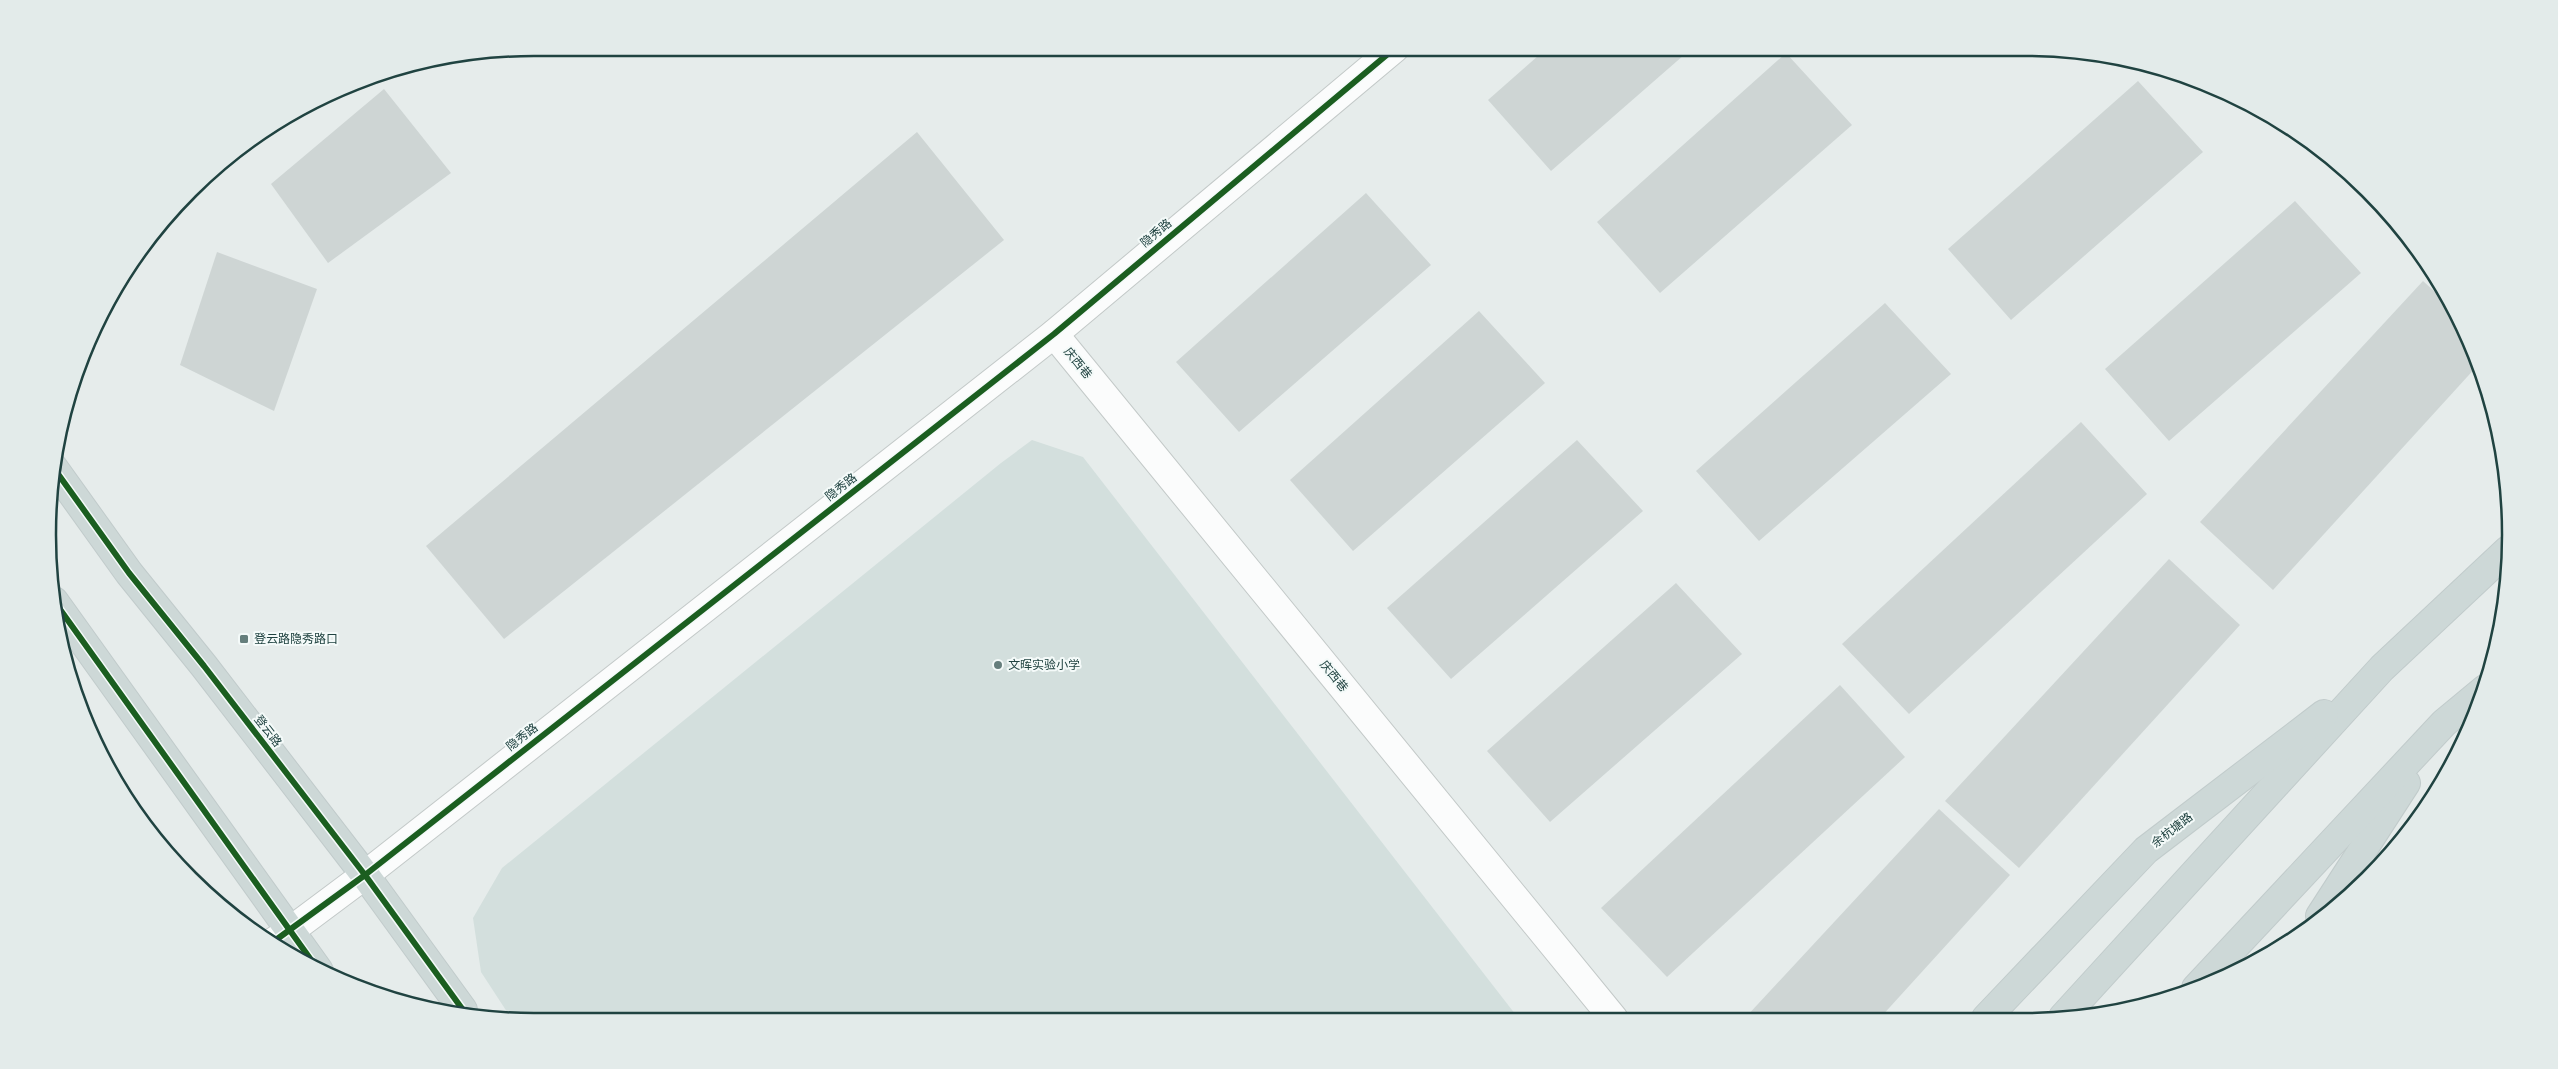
<svg xmlns="http://www.w3.org/2000/svg" width="2558" height="1069" viewBox="0 0 2558 1069" font-family="Raleway,'Noto Sans SC',sans-serif">
  <style>
    .built { fill: #d3dfdd }
    .building { fill: #ced5d4 }
    .lines { fill: none; stroke-linecap: round; stroke-linejoin: round }
    .minor-casing { stroke: #c3c9c8; stroke-width: 30 }
    .tertiary-casing { stroke: #c3c9c8; stroke-width: 30 }
    .primary-casing { stroke: #c1cbcb; stroke-width: 30 }
    .minor { stroke: #fbfcfc; stroke-width: 28 }
    .tertiary { stroke: #fbfcfc; stroke-width: 28 }
    .primary { stroke: #cdd8d7; stroke-width: 28 }
    .cycleway-casing { stroke: #f4faf9; stroke-width: 9 }
    .cycleway { stroke: #1b5e20; stroke-width: 6 }
    .poi-dot { fill: #657e7c; stroke: #f4faf9; stroke-width: 2 }
    .labels { text-anchor: middle; dominant-baseline: central; stroke-width: 4; stroke-linejoin: round; paint-order: stroke }
    .street-label { font-size: 12px; fill: #204341; stroke: #f4faf9 }
    .poi-label { font-size: 12px; fill: #204341; stroke: #f4faf9; text-anchor: start }
    .rim { fill: none; stroke: #204341; stroke-width: 2.5 }
  </style>
  <rect width="100%" height="100%" fill="#e6eceb"/>
  <path class="built" d="M1032 440 1083 457 1519 1019 535 1021 511 1018 481 972 473 918 502 868 1001 463Z"/>
  <g class="building">
    <path d="M1547 48H1692L1551 171 1488 100Z"/>
    <path d="M1786 53 1852 125 1660 293 1597 222Z"/>
    <path d="M2138 81 2203 152 2011 320 1948 249Z"/>
    <path d="M384 89 451 173 328 263 271 184Z"/>
    <path d="M917 132 1004 240 504 639 426 546Z"/>
    <path d="M1366 193 1431 265 1239 432 1176 362Z"/>
    <path d="M2295 201 2361 273 2169 441 2105 369Z"/>
    <path d="M217 252 317 289 274 411 180 365Z"/>
    <path d="M2423 281 2455 310 2478 365 2273 590 2200 522Z"/>
    <path d="M1885 303 1951 374 1759 541 1696 471Z"/>
    <path d="M1479 311 1545 383 1353 551 1290 480Z"/>
    <path d="M2081 422 2147 494 1909 714 1842 644Z"/>
    <path d="M1577 440 1643 511 1451 679 1387 608Z"/>
    <path d="M2169 559 2240 625 2019 868 1945 801Z"/>
    <path d="M1676 583 1742 654 1550 822 1487 751Z"/>
    <path d="M1840 685 1905 757 1667 977 1601 908Z"/>
    <path d="M1939 809 2010 875 1880 1018H1745Z"/>
  </g>
  <g class="lines">
    <g class="minor-casing">
      <g id="minor">
        <path d="M1054 334 1614 1019"/>
        <path d="M273 942 290 931"/>
      </g>
    </g>
    <g class="tertiary-casing">
      <path id="tertiary" d="M290 931 365 875 1054 334 1395 48"/>
    </g>
    <g class="primary-casing">
      <g id="primary">
        <path d="M53 467 129 573 204 666 365 875 463 1010"/>
        <path d="M54 601 319 971"/>
        <path d="M2320 916 2406 783"/>
        <path d="M2196 988 2444 723 2485 689"/>
        <path d="M2063 1017 2382 668 2508 550"/>
        <path d="M1986 1018 2146 850 2324 714"/>
      </g>
    </g>
    <use href="#minor" class="minor"/>
    <use href="#tertiary" class="tertiary"/>
    <use href="#primary" class="primary"/>
    <g class="cycleway-casing">
      <g id="cycleway">
        <path d="M53 467 129 573 204 666 365 875 463 1010"/>
        <path d="M54 601 319 971"/>
        <path d="M273 942 365 875 1054 334 1395 48"/>
      </g>
    </g>
    <use href="#cycleway" class="cycleway"/>
  </g>
  <g class="poi-dot">
    <rect x="239" y="634" width="10" height="10" rx="2.5"/>
    <circle cx="998" cy="665" r="5"/>
  </g>
  <g class="labels">
    <g class="street-label">
      <text transform="translate(1156 233) rotate(-40)">隐秀路</text>
      <text transform="translate(1078 363) rotate(51)">庆西巷</text>
      <text transform="translate(841 487) rotate(-38)">隐秀路</text>
      <text transform="translate(1334 676) rotate(51)">庆西巷</text>
      <text transform="translate(268 731) rotate(52)">登云路</text>
      <text transform="translate(522 737) rotate(-38)">隐秀路</text>
      <text transform="translate(2172 830) rotate(-38)">余杭塘路</text>
    </g>
    <g class="poi-label">
      <text x="254" y="639">登云路隐秀路口</text>
      <text x="1008" y="665">文晖实验小学</text>
    </g>
  </g>
  <path d="M0 0H2558V1069H0ZM534 56H2024A478 478 0 0 1 2502 534V535A478 478 0 0 1 2024 1013H534A478 478 0 0 1 56 535V534A478 478 0 0 1 534 56Z" fill="#e3ebea" fill-rule="evenodd"/>
  <path class="rim" d="M534 56H2024A478 478 0 0 1 2502 534V535A478 478 0 0 1 2024 1013H534A478 478 0 0 1 56 535V534A478 478 0 0 1 534 56Z"/>
</svg>
